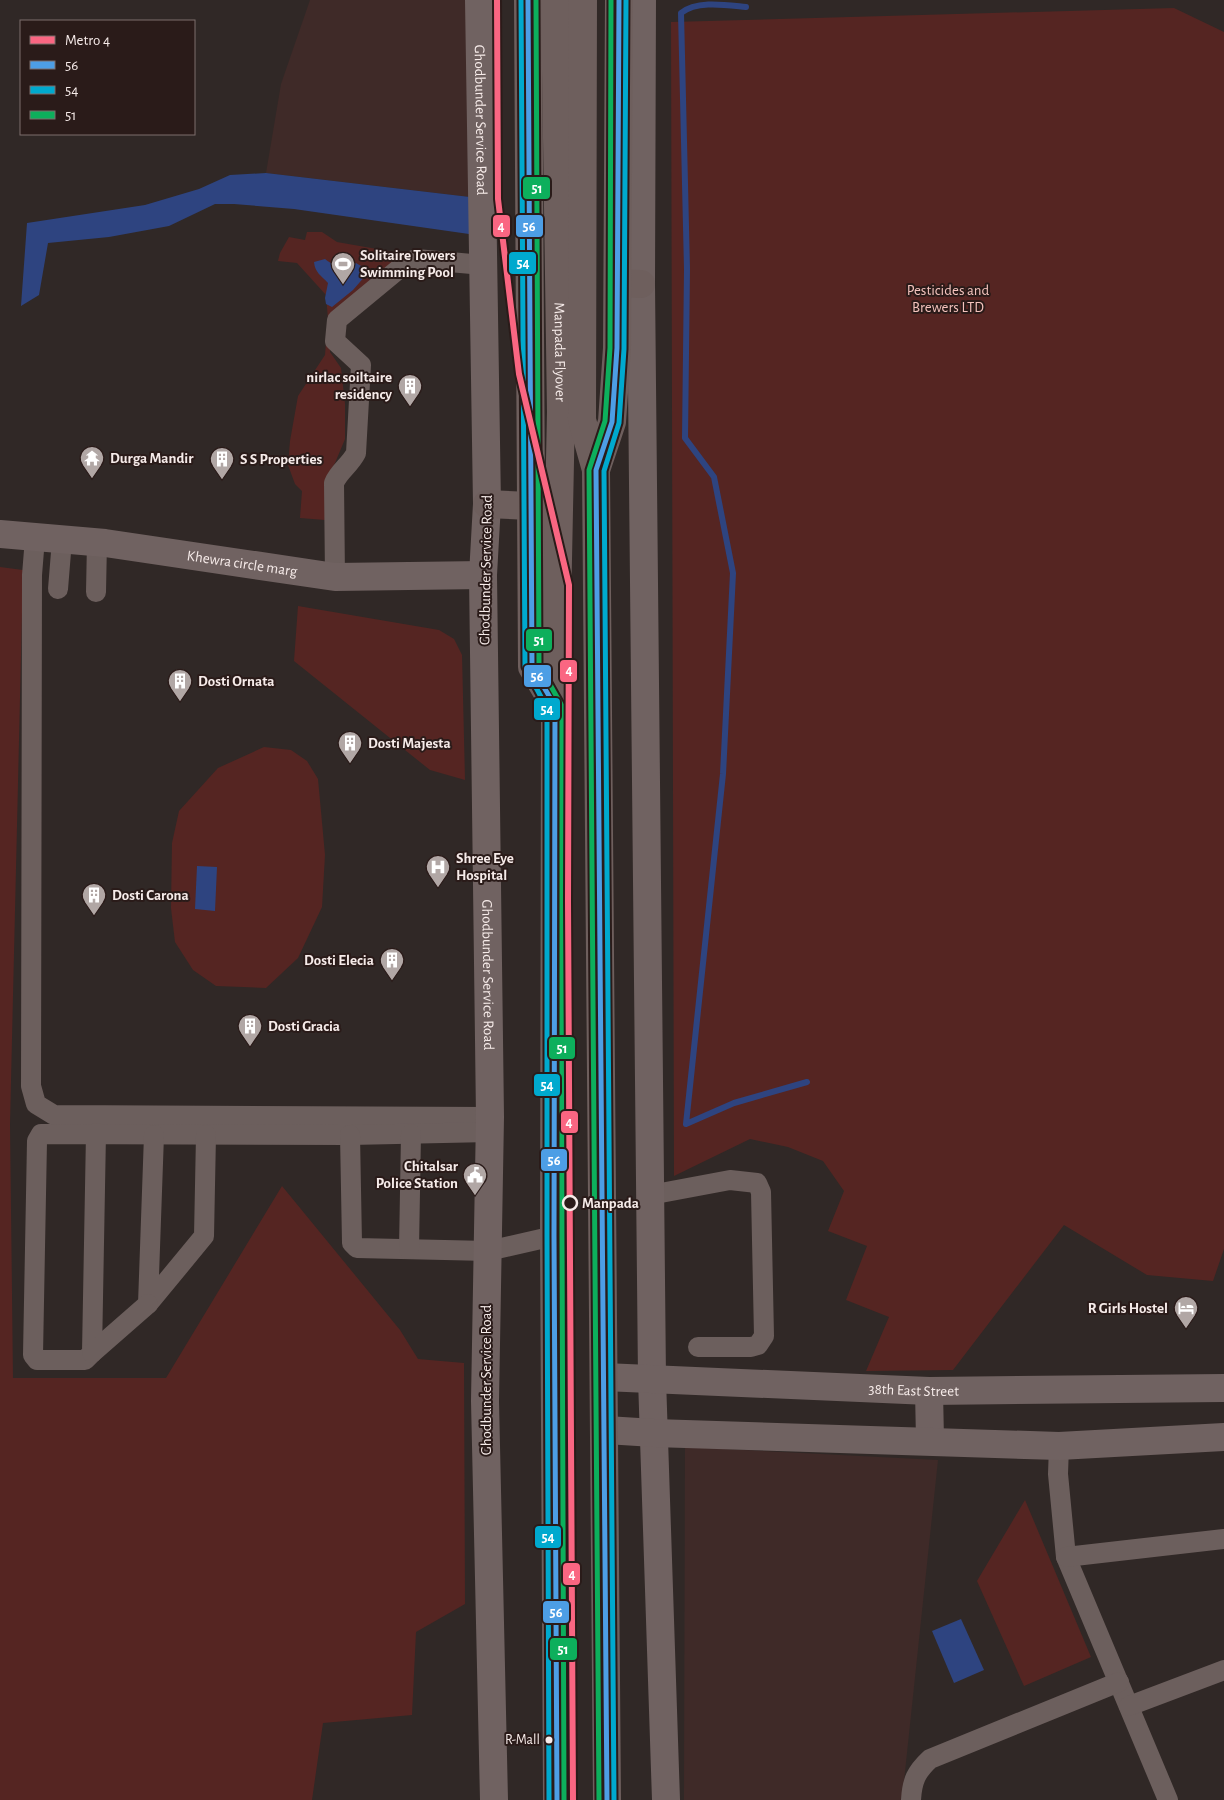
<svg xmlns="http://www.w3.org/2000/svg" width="1224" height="1800" viewBox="0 0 1224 1800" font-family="'Alegreya Sans',sans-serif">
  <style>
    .built { fill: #3f2a28 }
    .green { fill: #552522 }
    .water { fill: #2e4480 }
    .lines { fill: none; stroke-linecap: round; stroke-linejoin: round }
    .stream { stroke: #2e4480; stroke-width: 6 }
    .street { stroke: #6c5f5d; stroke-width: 20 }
    .secondary { stroke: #706261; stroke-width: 28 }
    .primary { stroke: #6e5f5d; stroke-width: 28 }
    .bus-1-casing { stroke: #2a1b19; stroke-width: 9 }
    .bus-2-casing { stroke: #2a1b19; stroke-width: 9 }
    .bus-3-casing { stroke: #2a1b19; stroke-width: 9 }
    .bus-1 { stroke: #4d9ee5; stroke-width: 5 }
    .bus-2 { stroke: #00a9ce; stroke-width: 5 }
    .bus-3 { stroke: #0daf5c; stroke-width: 5 }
    .metro-1-casing { stroke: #2a1b19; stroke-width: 10 }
    .metro-1 { stroke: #fa6682; stroke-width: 6 }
    .stop-dot { fill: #2a1b19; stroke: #f6ebe9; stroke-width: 2.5 }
    .bus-dot { fill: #f6ebe9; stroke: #2a1b19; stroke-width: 2 }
    .labels { text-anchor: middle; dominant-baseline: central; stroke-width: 4; stroke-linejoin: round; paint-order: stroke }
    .bus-label { font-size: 14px; fill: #f6ebe9; stroke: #2a1b19; text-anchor: end }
    .street-label { font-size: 15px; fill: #f6ebe9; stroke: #2a1b19 }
    .poi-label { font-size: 15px; font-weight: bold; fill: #f6ebe9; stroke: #2a1b19; text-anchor: start }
    .park-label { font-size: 15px; fill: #f4c3bd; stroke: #2a1b19 }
    .stop-label { font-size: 15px; font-weight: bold; fill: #f6ebe9; stroke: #2a1b19; text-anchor: start }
    .line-badge { stroke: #2a1b19; stroke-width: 2 }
    .badge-label { font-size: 14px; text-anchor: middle; font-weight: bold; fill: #fff }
  </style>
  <rect width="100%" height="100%" fill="#302826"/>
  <g class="built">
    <path d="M310 0H470V197L266 173 281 84Z"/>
    <path d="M685 1447 938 1460 902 1800H684Z"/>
  </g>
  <g class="green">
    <path d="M1174 8 1224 32V1249L1213 1281 1147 1275 1064 1225 953 1370 866 1371 889 1317 846 1300 867 1246 828 1231 844 1191 823 1161 788 1147 750 1139 674 1176 671 22Z"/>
    <path d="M307 232H322L337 242 394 252 393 266 331 325 330 352 341 368 345 404V439L335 463 327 476 325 520 300 518 302 491 295 484 288 465 290 441 298 396 325 355 328 319 326 295 297 263 278 261 280 253 289 237 305 240Z"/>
    <path d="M0 567 23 570 10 1124 13 1378H166L282 1186 400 1330 418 1359 464 1363 465 1604 416 1632 412 1715 323 1723 312 1800H0Z"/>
    <path d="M298 606 439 630 454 639 462 655 465 780 430 770 294 661Z"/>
    <path d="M264 747 291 750 307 761 318 779 325 855 322 907 298 958 266 988 216 986 193 970 175 942 171 908 172 843 179 811 218 768Z"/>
    <path d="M1025 1500 1091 1657 1024 1686 977 1581Z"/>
  </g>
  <g class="water">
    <path d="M266 173 470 197 469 234 294 209 234 204H215L169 226 109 237 48 243 39 295 21 306 27 223 145 205 199 189 230 175Z"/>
    <path d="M325 259C337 268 343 270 356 263L361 266 366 275 353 290 332 307 326 304 325 298 328 283C321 275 315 273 314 262Z"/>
    <path d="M197 866 217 867 215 911 195 909Z"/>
    <path d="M961 1619 984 1670 954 1683 932 1631Z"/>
  </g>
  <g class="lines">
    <path class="stream" d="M746 7C726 5 697 0 681 13L687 269 685 438 714 477 733 573 723 774 686 1124 734 1103 807 1082"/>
    <g class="street">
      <path d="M35 538 32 575 31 1086 36 1104 54 1115 490 1117"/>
      <path d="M335 577 334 483C339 471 350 465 356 453L361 365 335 341 337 320 406 263 416 259 483 265"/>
      <path d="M58 589 62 540"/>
      <path d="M96 592 97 542"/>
      <path d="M96 1133 92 1353 85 1360H37L33 1355 37 1141 41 1134 350 1135 490 1132"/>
      <path d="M154 1135 148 1304 204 1236 206 1135"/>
      <path d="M350 1135 352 1243 357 1248 488 1251 554 1236"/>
      <path d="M650 1195 730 1180 757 1183 761 1192 764 1336 758 1345 751 1347H698"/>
      <path d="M409 1249 411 1134"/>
      <path d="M92 1353 148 1304"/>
      <path d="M1059 1446 1058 1474 1066 1557 1168 1800"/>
      <path d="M1066 1557 1224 1539"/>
      <path d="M1129 1706 1224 1670"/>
      <path d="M911 1800C912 1781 916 1772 930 1759L1119 1682"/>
    </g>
    <g class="secondary">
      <path id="s1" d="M479 0 487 504 483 575 490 1117 485 1401 494 1800"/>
      <path d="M642 0 641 284 652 1379 666 1800"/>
      <path id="s2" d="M0 534 105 543 335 577 483 575"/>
      <path id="s3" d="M604 1377 929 1391 1224 1388"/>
      <path d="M929 1391 930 1440"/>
      <path d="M606 1430 654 1433 1059 1446 1224 1437"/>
    </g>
    <g class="primary">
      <path d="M528 0 532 667 555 706"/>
      <path id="s4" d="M555 0 561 412 555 706 554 1236 557 1800"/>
      <path d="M583 0 582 420 596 470"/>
      <path d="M618 283 641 284"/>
      <path d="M487 504 530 506"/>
      <path d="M607 1800 596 470 612 422 617 348 619 0"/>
    </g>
    <g class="bus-1-casing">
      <g id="bus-1">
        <path d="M528 0 532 667 555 706 554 1236 557 1800"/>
        <path d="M607 1800 596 470 612 422 617 348 619 0"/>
      </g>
    </g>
    <g class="bus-2-casing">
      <g id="bus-2">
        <path d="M521 0 525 667 547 708V1236L549 1800"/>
        <path d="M614 1800 604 471 619 423 624 349 626 0"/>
      </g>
    </g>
    <g class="bus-3-casing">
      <g id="bus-3">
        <path d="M536 0 539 665 562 706V1236L564 1800"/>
        <path d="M599 1800 589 470 605 421 610 348 611 0"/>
      </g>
    </g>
    <use href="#bus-1" class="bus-1"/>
    <use href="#bus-2" class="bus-2"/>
    <use href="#bus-3" class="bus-3"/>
    <g class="metro-1-casing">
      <path id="metro-1" d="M497 0 498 199 519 374 569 585 568 901 573 1800"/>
    </g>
    <use href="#metro-1" class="metro-1"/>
  </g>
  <defs>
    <g id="stadium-pin" transform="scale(1.25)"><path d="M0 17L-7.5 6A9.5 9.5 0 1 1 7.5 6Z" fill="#b1a7a5" stroke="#2a1b19"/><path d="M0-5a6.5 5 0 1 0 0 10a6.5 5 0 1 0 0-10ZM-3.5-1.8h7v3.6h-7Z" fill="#fff"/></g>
    <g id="building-pin" transform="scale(1.25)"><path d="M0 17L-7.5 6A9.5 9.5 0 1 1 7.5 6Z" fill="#b1a7a5" stroke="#2a1b19"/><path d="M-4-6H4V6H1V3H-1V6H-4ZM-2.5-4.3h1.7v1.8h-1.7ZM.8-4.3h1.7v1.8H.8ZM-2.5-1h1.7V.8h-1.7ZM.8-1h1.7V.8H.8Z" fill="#fff"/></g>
    <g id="temple-pin" transform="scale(1.25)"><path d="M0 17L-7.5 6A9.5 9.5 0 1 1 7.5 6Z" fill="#b1a7a5" stroke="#2a1b19"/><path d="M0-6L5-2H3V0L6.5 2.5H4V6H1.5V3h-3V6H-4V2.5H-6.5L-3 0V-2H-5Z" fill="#fff"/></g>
    <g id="hospital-pin" transform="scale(1.25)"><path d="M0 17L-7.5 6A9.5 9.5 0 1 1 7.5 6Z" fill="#b1a7a5" stroke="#2a1b19"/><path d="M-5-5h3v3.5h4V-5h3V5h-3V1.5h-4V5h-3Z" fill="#fff"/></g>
    <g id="civic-pin" transform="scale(1.25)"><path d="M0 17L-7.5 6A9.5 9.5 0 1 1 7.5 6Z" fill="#b1a7a5" stroke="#2a1b19"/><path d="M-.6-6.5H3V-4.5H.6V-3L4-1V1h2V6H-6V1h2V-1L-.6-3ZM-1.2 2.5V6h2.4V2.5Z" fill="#fff"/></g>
    <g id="hotel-pin" transform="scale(1.25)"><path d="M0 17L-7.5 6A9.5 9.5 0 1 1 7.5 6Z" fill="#b1a7a5" stroke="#2a1b19"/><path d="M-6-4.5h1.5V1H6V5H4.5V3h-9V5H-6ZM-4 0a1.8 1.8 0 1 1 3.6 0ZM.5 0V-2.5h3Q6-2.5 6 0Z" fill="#fff"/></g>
  </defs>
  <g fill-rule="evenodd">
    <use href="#stadium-pin" x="343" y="264"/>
    <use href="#building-pin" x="410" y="386"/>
    <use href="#temple-pin" x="92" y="458"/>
    <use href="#building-pin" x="222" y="459"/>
    <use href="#building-pin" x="180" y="681"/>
    <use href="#building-pin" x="350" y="743"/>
    <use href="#hospital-pin" x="438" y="867"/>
    <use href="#building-pin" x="94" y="895"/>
    <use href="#building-pin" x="392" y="960"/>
    <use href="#building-pin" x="250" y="1026"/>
    <use href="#civic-pin" x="475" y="1175"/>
    <use href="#hotel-pin" x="1186" y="1308"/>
  </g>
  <circle class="stop-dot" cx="570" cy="1203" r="7"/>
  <circle class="bus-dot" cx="549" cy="1740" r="4.5"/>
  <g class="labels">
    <g class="bus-label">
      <text x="540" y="1740">R-Mall</text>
    </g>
    <g class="street-label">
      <text stroke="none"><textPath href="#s1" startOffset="120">Ghodbunder Service Road</textPath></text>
      <text stroke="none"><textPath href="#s4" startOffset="352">Manpada Flyover</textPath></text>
      <text stroke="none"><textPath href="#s2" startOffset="244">Khewra circle marg</textPath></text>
      <text transform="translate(486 570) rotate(-89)">Ghodbunder Service Road</text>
      <text stroke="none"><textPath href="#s1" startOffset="975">Ghodbunder Service Road</textPath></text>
      <text transform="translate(486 1380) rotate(-90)">Ghodbunder Service Road</text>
      <text stroke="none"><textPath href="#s3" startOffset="310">38th East Street</textPath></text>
    </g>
    <g class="poi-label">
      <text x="360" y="255">Solitaire Towers<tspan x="360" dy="17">Swimming Pool</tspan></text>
      <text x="392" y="377" text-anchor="end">nirlac soiltaire<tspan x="392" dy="17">residency</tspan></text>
      <text x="110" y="458">Durga Mandir</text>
      <text x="240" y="459">S S Properties</text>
      <text x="198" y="681">Dosti Ornata</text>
      <text x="368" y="743">Dosti Majesta</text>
      <text x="456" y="858">Shree Eye<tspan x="456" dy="17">Hospital</tspan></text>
      <text x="112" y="895">Dosti Carona</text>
      <text x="374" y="960" text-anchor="end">Dosti Elecia</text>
      <text x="268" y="1026">Dosti Gracia</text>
      <text x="458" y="1166" text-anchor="end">Chitalsar<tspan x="458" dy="17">Police Station</tspan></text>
      <text x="1168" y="1308" text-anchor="end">R Girls Hostel</text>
    </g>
    <g class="park-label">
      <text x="948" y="290">Pesticides and<tspan x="948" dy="17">Brewers LTD</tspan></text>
    </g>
    <g class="stop-label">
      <text x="582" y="1203">Manpada</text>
    </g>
  </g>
  <g class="line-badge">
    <rect x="522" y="176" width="29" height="24" rx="5" fill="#0daf5c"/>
    <rect x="492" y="214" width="19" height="24" rx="5" fill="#fa6682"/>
    <rect x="515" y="214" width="29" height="24" rx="5" fill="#4d9ee5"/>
    <rect x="508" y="251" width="29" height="24" rx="5" fill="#00a9ce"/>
    <rect x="525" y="628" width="28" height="24" rx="5" fill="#0daf5c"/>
    <rect x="559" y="659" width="19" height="24" rx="5" fill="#fa6682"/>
    <rect x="523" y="664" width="29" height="24" rx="5" fill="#4d9ee5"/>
    <rect x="533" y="697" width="28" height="24" rx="5" fill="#00a9ce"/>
    <rect x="548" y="1036" width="28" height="24" rx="5" fill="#0daf5c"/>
    <rect x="533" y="1073" width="28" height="24" rx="5" fill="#00a9ce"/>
    <rect x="560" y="1110" width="19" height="24" rx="5" fill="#fa6682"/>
    <rect x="540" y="1148" width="28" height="24" rx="5" fill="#4d9ee5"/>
    <rect x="534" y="1525" width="28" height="24" rx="5" fill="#00a9ce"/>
    <rect x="562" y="1562" width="19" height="24" rx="5" fill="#fa6682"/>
    <rect x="542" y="1600" width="28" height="24" rx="5" fill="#4d9ee5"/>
    <rect x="549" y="1637" width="29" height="24" rx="5" fill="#0daf5c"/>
  </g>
  <g class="badge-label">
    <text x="537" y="193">51</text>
    <text x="501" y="231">4</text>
    <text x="529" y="231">56</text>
    <text x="523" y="268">54</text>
    <text x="539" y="645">51</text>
    <text x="569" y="675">4</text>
    <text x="537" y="681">56</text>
    <text x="547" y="714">54</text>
    <text x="562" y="1053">51</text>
    <text x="547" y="1090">54</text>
    <text x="569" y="1127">4</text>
    <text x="554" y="1165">56</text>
    <text x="548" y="1542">54</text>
    <text x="572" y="1579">4</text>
    <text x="556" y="1617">56</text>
    <text x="563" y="1654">51</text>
  </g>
  <rect x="20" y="20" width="175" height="115" fill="#2a1b19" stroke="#7c6e6c"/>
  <rect x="30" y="36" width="25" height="8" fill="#fa6682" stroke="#7c6e6c"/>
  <text x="65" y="45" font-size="15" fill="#f6ebe9">Metro 4</text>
  <rect x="30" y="61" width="25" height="8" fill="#4d9ee5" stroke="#7c6e6c"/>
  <text x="65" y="70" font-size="15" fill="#f6ebe9">56</text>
  <rect x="30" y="86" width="25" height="8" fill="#00a9ce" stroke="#7c6e6c"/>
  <text x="65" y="95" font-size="15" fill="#f6ebe9">54</text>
  <rect x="30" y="111" width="25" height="8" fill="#0daf5c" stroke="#7c6e6c"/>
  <text x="65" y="120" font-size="15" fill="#f6ebe9">51</text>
</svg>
